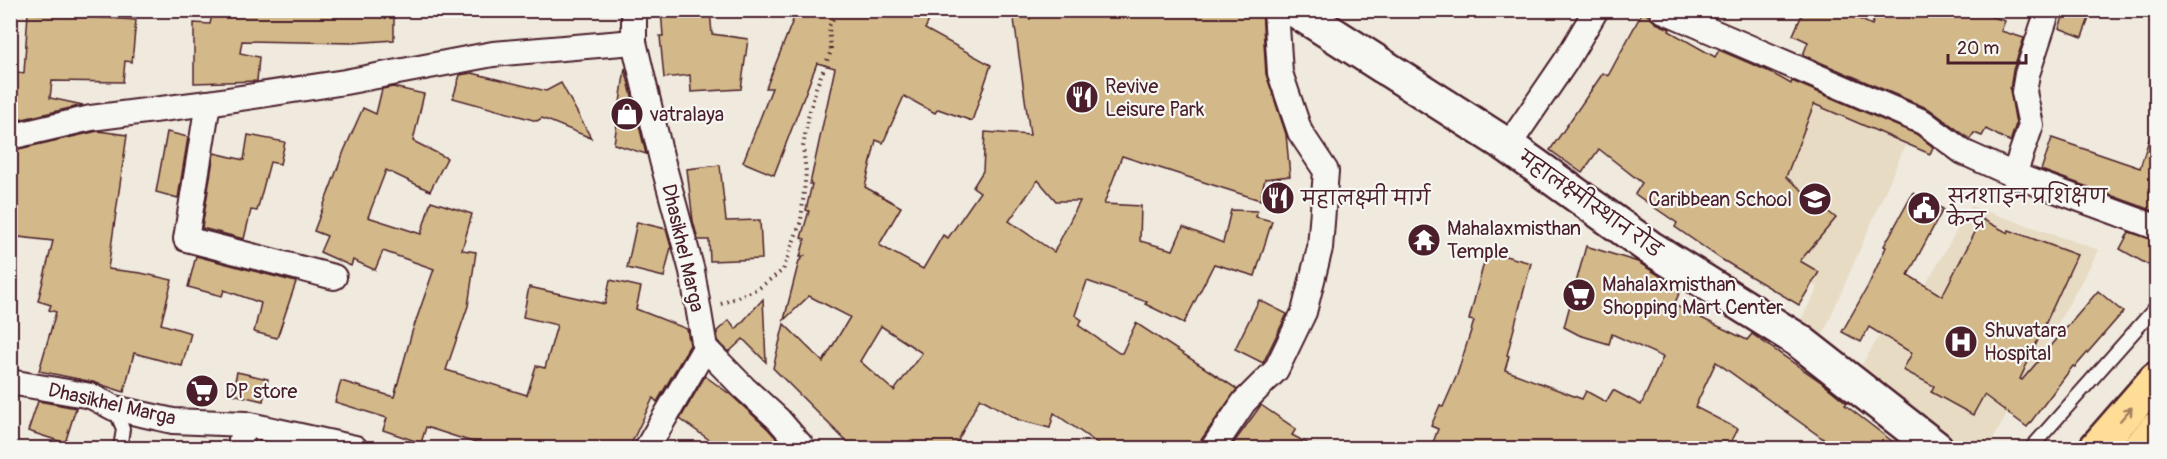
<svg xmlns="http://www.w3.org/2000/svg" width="2167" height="459" viewBox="0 0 2167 459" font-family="Pangolin,'Playpen Sans Deva',sans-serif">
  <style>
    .built { fill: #e7dbc4 }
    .building { fill: #d3b989; stroke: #4a1f2b; stroke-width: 1.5; fill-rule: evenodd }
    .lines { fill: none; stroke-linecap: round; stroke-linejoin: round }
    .lane-casing { stroke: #4a1f2b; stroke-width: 16 }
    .street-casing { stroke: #4a1f2b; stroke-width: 28 }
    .secondary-casing { stroke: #4a1f2b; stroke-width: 38 }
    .primary-casing { stroke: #4a1f2b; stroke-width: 38 }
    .highway-casing { stroke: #4a1f2b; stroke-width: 38 }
    .path { stroke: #4a1f2b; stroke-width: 4; stroke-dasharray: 1.5 4.5; stroke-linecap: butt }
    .lane { stroke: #f6f6f2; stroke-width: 12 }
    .street { stroke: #f6f6f2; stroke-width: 24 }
    .secondary { stroke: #f6f6f2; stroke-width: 33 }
    .primary { stroke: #fedd96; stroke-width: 33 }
    .highway { stroke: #fedd96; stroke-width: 33 }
    .oneway { stroke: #a47e60 }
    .labels { text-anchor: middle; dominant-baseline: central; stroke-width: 4.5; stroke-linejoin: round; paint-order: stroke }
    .poi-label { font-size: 20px; fill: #4a1f2b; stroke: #f6f6f2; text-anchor: start }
    .street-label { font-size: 20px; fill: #4a1f2b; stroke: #f6f6f2 }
  </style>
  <rect width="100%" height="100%" fill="#efeadd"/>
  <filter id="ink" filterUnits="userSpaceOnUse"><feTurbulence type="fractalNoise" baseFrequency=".0167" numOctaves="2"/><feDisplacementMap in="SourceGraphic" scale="12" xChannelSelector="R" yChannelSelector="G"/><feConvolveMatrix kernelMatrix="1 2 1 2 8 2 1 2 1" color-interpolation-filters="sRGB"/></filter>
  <g filter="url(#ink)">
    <g class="built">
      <path d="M1779 71 1914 125 1820 341 1800 321 1818 288 1742 234 1743 158Z"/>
      <path d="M1971 206 2099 250 1988 448H1944L1853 379 1900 302 1913 306Z"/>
    </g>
    <g class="building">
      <path d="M213 10H394V40L352 43 242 41 240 53 259 57 257 81 194 83V23L210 24Z"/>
      <path d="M661 10H710L712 34 748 39 741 89 691 92 690 75 664 78 660 36H663Z"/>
      <path d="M797 10H934L925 29 991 65 972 121 938 109 935 113 904 96 883 143 876 140 865 187 901 207 879 245 923 269 943 235 948 238 980 192 973 187 983 171 985 132 1030 135 1013 12 1030 19 1034 10H1262L1266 74 1286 134 1290 176 1265 179 1260 200 1122 156 1104 204 1141 206 1140 241 1173 250 1183 227 1223 243 1231 210 1257 211 1256 217 1272 221 1255 276 1214 264 1184 323 1145 304 1147 302 1087 281 1075 315 1082 320 1078 325 1119 353H1122L1136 323 1237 389 1201 440 1199 448H1104L1054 413 1050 428 1019 420 980 398 954 448H853L773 368 784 324 823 362 850 317 809 296 784 320 799 261 804 256 800 257 805 239 801 238 809 211 806 210 812 184H810L835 68 817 63 774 175 743 162 772 88H766ZM1038 180 1056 201H1080L1054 252 1009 221ZM881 326 922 353 894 391 860 361Z"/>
      <path d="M1804 10H1840L1872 25 1877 10H1971L2005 21 2001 31 2024 38 2013 70 2010 90 2016 124 2010 142 1986 129 1982 136 1974 133 1970 139 1929 109 1803 55 1808 42 1793 35Z"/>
      <path d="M2066 10H2092L2082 37 2059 28Z"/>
      <path d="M1643 11 1656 23 1670 29 1669 31 1715 57 1719 50 1768 71 1791 84 1792 81 1916 134 1933 147 1930 154 1814 104 1786 177 1836 218 1800 261 1819 272 1799 305 1721 259 1675 227 1677 223 1635 194 1642 183 1599 149 1582 173 1550 150 1603 73 1608 76Z"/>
      <path d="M28 13 136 20 132 62 125 61 123 82 52 81 50 98 83 105 10 122V71L24 73Z"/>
      <path d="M625 68 646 154 614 144Z"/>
      <path d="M472 73 546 91 561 83 591 138 542 118 537 121 453 98 460 75Z"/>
      <path d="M393 87 424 94 413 141 447 158 430 191 386 170 368 217 421 234 431 201 472 214 462 250 476 252 468 306 446 370 527 395 536 366 545 368 557 325 523 317 529 287 605 304 610 280 641 287 636 309 687 329 690 345 657 402 653 398 629 448H491L426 427 421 443 383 430 387 418 335 402 341 381 394 397 412 332 434 269 383 251 375 270 353 260 351 266 320 252 327 236 314 231 344 151 363 108 376 114 382 89Z"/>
      <path d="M2152 130 2157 131V212L2041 170 2052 138 2140 168Z"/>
      <path d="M98 131 127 135 108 269 141 273 172 280 161 324 191 333 182 366 134 353 124 392 93 382 39 371 56 312 49 310 51 305 38 301 53 241 10 236V151Z"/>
      <path d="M167 132 188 137 178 198 156 192Z"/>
      <path d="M248 135 285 142 280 164 270 162 257 211 251 210 244 239 202 228 214 153 244 160Z"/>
      <path d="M720 165 726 221 760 220 762 259 710 261 709 240H698L693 221 687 169Z"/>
      <path d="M1913 193 1943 209 1908 275 1942 296 1982 219 2008 233 2009 230 2077 255 2020 379 2022 380 2098 291 2123 312 2075 367 2073 366 2027 427 1984 395 1973 415 1931 392 1934 386 1903 370 1912 353 1869 327 1861 342 1842 332 1868 286 1886 247 1884 246Z"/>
      <path d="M637 222 666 229 671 247 664 277 627 268Z"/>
      <path d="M2129 232 2157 241V270L2120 249Z"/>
      <path d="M1586 246 1638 262 1681 289 1674 305 1747 340 1752 334 1821 382 1847 403 1845 405 1901 448H1836L1716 362 1695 407 1738 429 1728 448H1431L1438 429 1431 426 1440 405 1443 407 1457 375 1474 321 1469 320 1487 251 1531 263 1507 355 1509 356 1505 370 1582 399 1586 391 1606 402 1613 390 1641 405 1663 357 1612 334 1609 344 1579 335 1564 327Z"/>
      <path d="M196 256 296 282 277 338 254 332 261 303 224 290 222 296 188 287Z"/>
      <path d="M763 299 766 362 743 339 729 352 718 341 717 331 729 320 736 329Z"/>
      <path d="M1259 300 1287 314 1263 363 1235 349Z"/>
      <path d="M237 372 268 379 263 401 232 394Z"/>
      <path d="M705 376 731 395 768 429 785 448H721L680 419Z"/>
      <path d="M38 401 76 408 65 443 28 431Z"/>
      <path d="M1261 405 1296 429 1292 435 1316 448H1230Z"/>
    </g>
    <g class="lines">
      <g class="lane-casing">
        <g id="lane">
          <path d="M114 408 123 429 120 448"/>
          <path d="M2031 448 2156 307"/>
        </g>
      </g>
      <g class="street-casing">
        <g id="street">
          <path d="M634 10V42L662 160 692 271 705 348 744 388 778 419 803 448"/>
          <path d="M1662 10 1923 122 1963 152 2014 175 2156 227"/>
          <path d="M208 103 186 239 334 277"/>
          <path d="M10 137 91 118 208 103 345 82 493 54 634 42"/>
          <path d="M1508 146 1566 61 1596 10"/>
          <path d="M2014 175 2031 125 2024 92 2027 74 2048 10"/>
          <path d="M10 382 91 396 114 408 173 421 245 424 355 448"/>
          <path d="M239 448 245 424"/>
          <path d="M647 448 705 348"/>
          <path d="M1213 448 1244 402 1276 370 1304 312 1320 248 1326 171 1300 132 1280 73 1276 10"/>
        </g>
      </g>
      <g class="secondary-casing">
        <path id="secondary" d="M1295 10 1508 146 1649 247 1798 340 1936 448"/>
      </g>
      <g class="primary-casing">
        <path id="primary" d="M2096 448 2156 379"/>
      </g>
      <g class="highway-casing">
        <path id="highway" d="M2140 448 2156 429"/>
      </g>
      <path class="path" d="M721 304 759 288 783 270 801 221 806 172 803 147 808 118 816 88 831 51 829 26 838 10"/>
      <use href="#lane" class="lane"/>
      <use href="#street" class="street"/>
      <use href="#secondary" class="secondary"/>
      <use href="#primary" class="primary"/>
      <use href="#highway" class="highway"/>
    </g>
    <defs><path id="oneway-shaft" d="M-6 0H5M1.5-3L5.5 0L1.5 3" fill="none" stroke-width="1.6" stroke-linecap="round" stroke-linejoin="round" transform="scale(1.5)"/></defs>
    <use class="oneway" href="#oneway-shaft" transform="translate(2126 414) rotate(-49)"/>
  </g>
  <defs>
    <g id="restaurant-disc" transform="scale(1.725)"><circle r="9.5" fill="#4a1f2b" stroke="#f6f6f2"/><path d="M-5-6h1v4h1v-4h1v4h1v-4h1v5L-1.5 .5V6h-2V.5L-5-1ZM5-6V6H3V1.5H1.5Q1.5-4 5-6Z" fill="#fff"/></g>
    <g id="shop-disc" transform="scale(1.725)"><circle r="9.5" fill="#4a1f2b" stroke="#f6f6f2"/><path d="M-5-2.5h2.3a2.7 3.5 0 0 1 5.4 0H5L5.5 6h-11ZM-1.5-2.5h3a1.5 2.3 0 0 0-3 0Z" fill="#fff"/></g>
    <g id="school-disc" transform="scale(1.725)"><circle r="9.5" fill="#4a1f2b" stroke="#f6f6f2"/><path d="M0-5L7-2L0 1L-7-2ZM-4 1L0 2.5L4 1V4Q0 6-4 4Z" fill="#fff"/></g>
    <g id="civic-disc" transform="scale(1.725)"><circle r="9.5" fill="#4a1f2b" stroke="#f6f6f2"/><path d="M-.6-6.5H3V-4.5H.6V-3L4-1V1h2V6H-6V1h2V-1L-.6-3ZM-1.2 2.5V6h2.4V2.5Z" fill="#fff"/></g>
    <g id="temple-disc" transform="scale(1.725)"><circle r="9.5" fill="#4a1f2b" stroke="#f6f6f2"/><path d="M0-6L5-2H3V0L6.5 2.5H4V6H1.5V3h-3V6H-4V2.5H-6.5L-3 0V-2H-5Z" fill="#fff"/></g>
    <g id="supermarket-disc" transform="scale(1.725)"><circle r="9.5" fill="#4a1f2b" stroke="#f6f6f2"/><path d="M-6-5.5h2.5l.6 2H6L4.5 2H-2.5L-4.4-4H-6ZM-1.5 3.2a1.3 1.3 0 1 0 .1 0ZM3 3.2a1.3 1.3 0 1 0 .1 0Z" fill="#fff"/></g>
    <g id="hospital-disc" transform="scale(1.725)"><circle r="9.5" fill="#4a1f2b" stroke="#f6f6f2"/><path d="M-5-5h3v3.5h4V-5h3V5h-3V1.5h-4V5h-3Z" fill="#fff"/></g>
  </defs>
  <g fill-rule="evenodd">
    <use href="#restaurant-disc" x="1082" y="97"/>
    <use href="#shop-disc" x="627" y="114"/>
    <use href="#restaurant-disc" x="1278" y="198"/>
    <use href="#school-disc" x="1815" y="199"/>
    <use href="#civic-disc" x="1924" y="208"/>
    <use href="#temple-disc" x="1424" y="240"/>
    <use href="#supermarket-disc" x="1579" y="295"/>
    <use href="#hospital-disc" x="1961" y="342"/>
    <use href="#supermarket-disc" x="202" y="391"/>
  </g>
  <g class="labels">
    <g class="poi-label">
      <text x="1105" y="86">Revive<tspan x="1105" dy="23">Leisure Park</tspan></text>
      <text x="650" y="114">vatralaya</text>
      <text x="1947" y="196">सनशाइन प्रशिक्षण<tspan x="1947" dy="23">केन्द्र</tspan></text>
      <text x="1301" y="198">महालक्ष्मी मार्ग</text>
      <text x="1792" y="199" text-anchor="end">Caribbean School</text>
      <text x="1447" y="228">Mahalaxmisthan<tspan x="1447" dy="23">Temple</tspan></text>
      <text x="1602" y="284">Mahalaxmisthan<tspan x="1602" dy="23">Shopping Mart Center</tspan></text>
      <text x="1984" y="330">Shuvatara<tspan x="1984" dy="23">Hospital</tspan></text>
      <text x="225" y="391">DP store</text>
    </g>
    <g class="street-label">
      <text transform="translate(1590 204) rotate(35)">महालक्ष्मीस्थान रोड</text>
      <text transform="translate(683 248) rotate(77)">Dhasikhel Marga</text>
      <text transform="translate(112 404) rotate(13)">Dhasikhel Marga</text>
    </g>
  </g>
  <rect width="2167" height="459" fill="none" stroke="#f6f6f2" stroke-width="36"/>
  <rect x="18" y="18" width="2131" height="423" fill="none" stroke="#4a1f2b" stroke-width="2" filter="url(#ink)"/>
  <path d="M1948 54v9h78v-9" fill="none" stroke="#4a1f2b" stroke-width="3"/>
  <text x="1957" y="54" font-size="18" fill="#4a1f2b" stroke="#f6f6f2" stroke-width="4.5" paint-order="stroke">20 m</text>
</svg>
